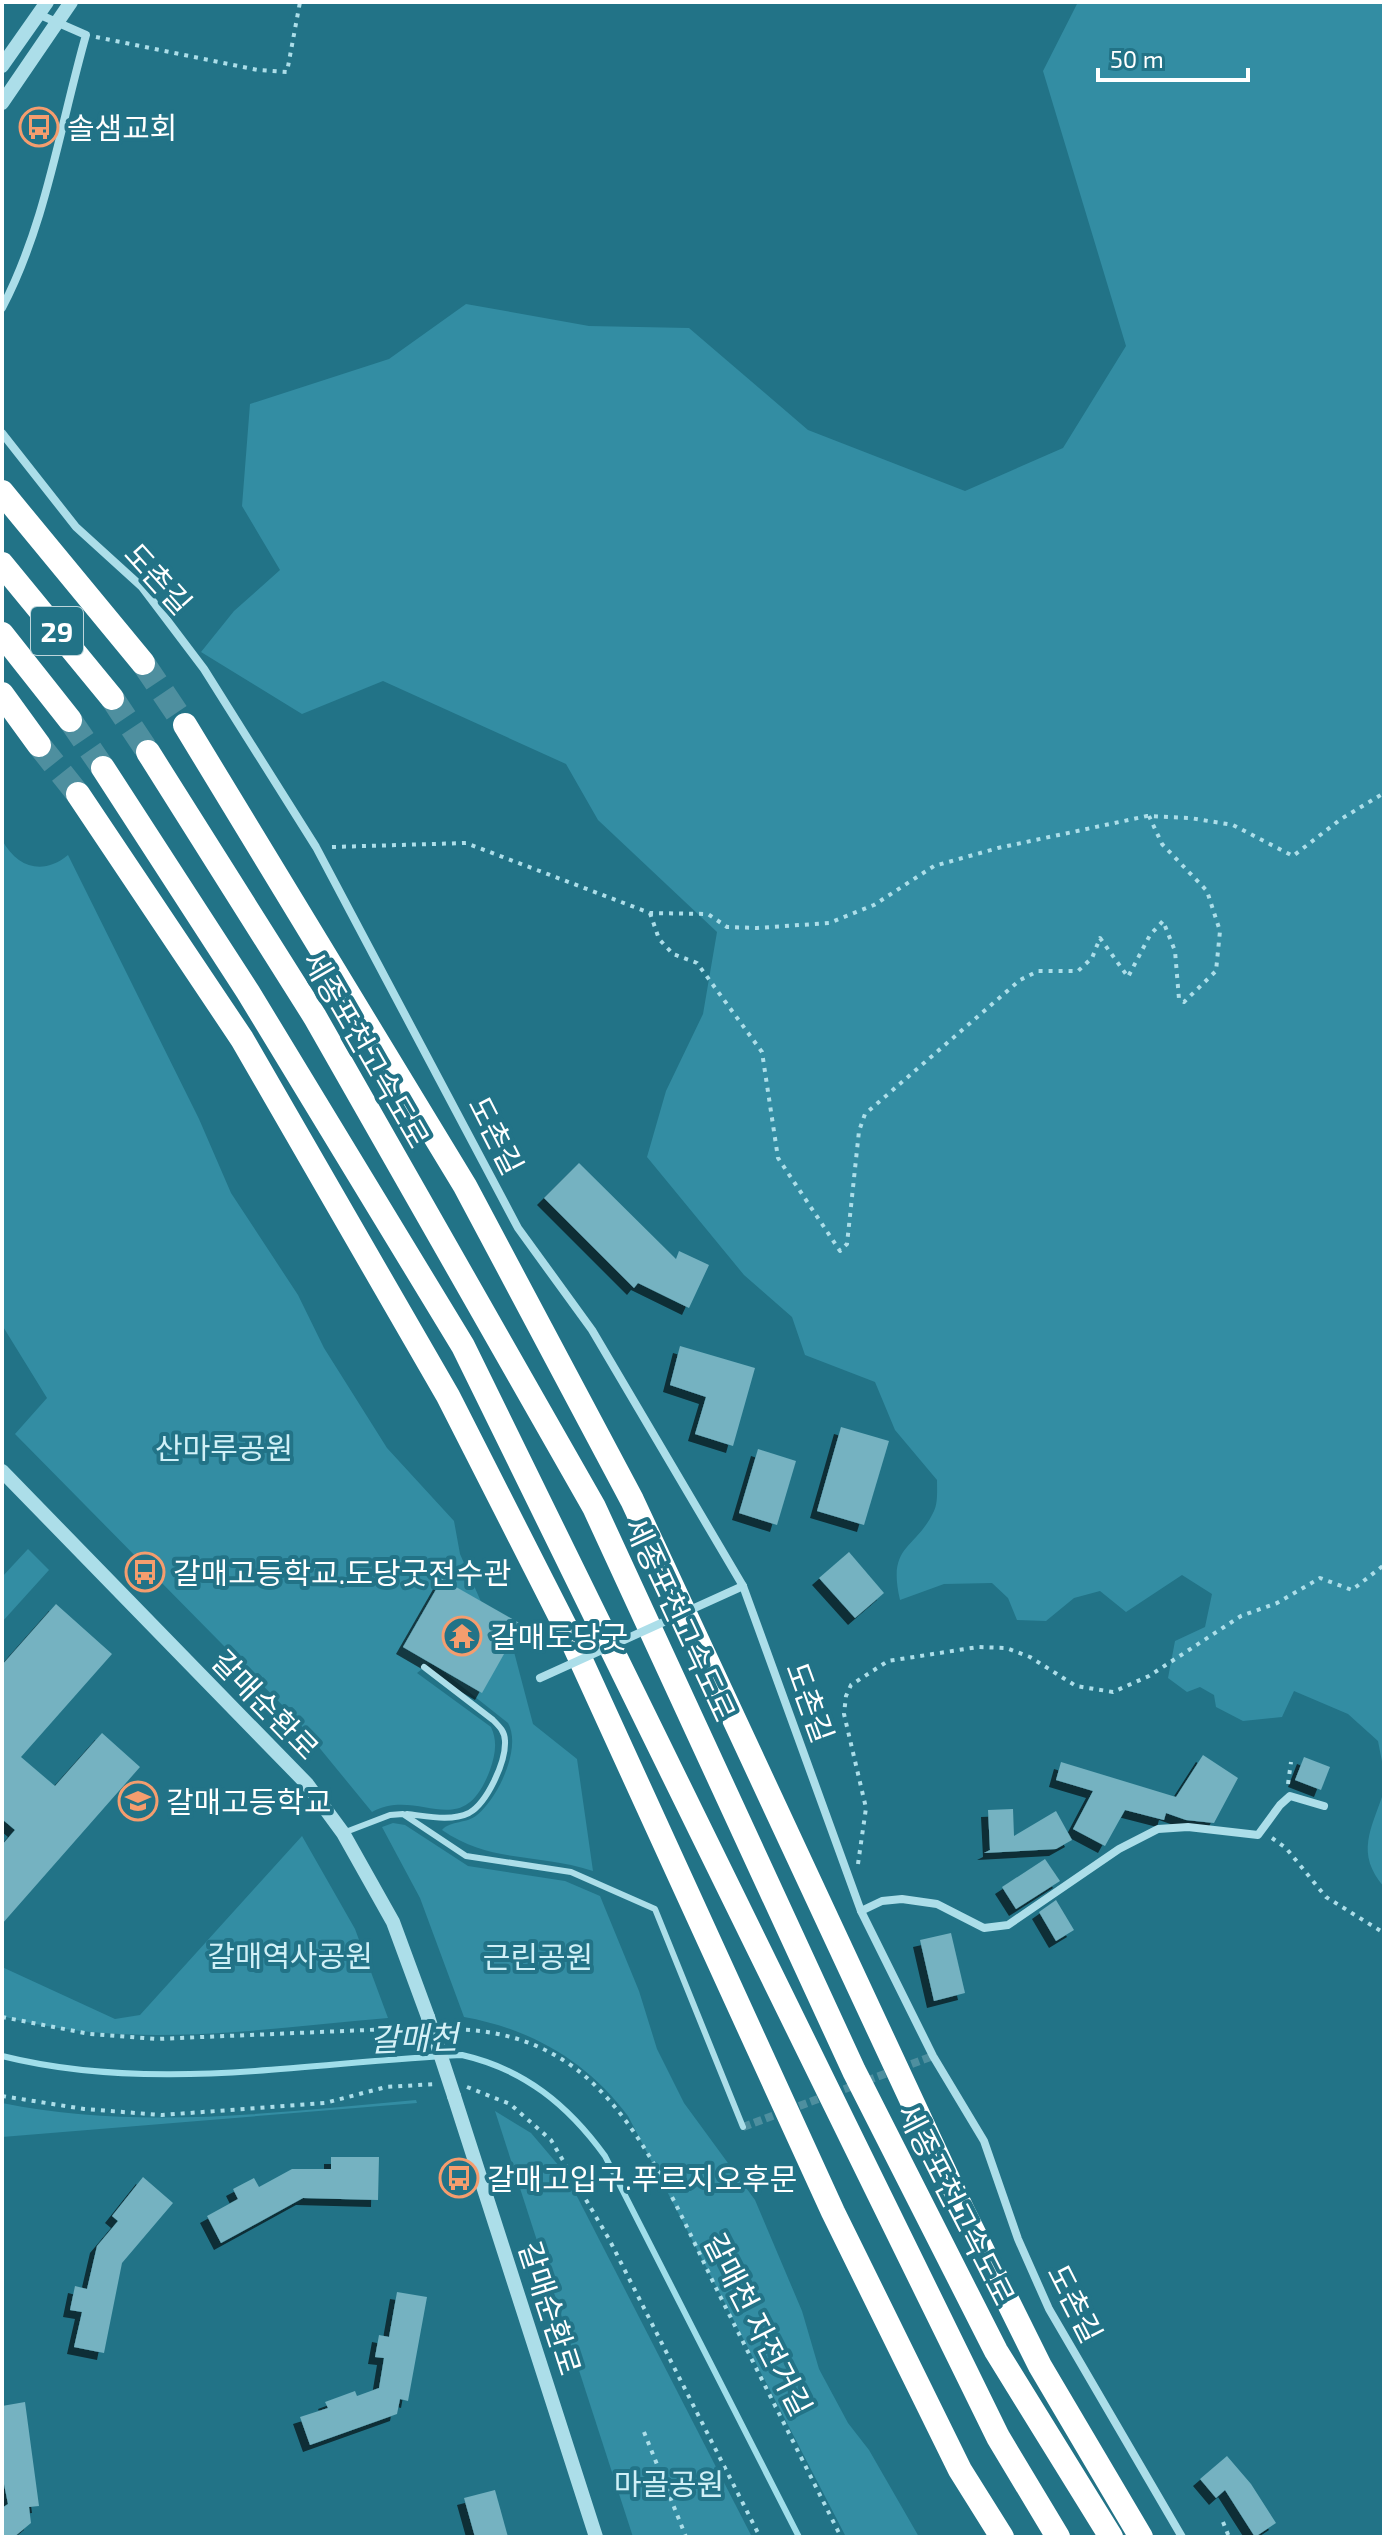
<svg xmlns="http://www.w3.org/2000/svg" width="1386" height="2539" viewBox="0 0 1386 2539" font-family="'Exo 2','Noto Sans KR',sans-serif">
  <style>
    .green { fill: #338da3 }
    .lines { fill: none; stroke-linecap: round; stroke-linejoin: round }
    .stream { stroke: #a0deea; stroke-width: 6 }
    .building { fill: #74b2c1; filter: url(#shadow) }
    .minor-tunnel { stroke: #4e8f9f; stroke-width: 8; stroke-dasharray: 8 4; stroke-linecap: butt }
    .motorway-tunnel { stroke: #4e8f9f; stroke-width: 24; stroke-dasharray: 24 12; stroke-linecap: butt }
    .path { stroke: #acdee9; stroke-width: 4; stroke-dasharray: 4 6; stroke-linecap: butt }
    .service { stroke: #acdee9; stroke-width: 6 }
    .minor { stroke: #acdee9; stroke-width: 8 }
    .tertiary { stroke: #acdee9; stroke-width: 14 }
    .motorway { stroke: #fff; stroke-width: 24 }
    .minor-bridge { stroke: #acdee9; stroke-width: 8 }
    .tertiary-bridge { stroke: #acdee9; stroke-width: 14 }
    .labels { text-anchor: middle; dominant-baseline: central; stroke-width: 8; stroke-linejoin: round; paint-order: stroke }
    .shield { fill: #227387; stroke: #bdd5db; stroke-width: 2 }
    .shield-label { font-size: 28px; font-weight: bold; fill: #fff }
    .poi-label { font-size: 30px; fill: #fff; stroke: #227387; text-anchor: start }
    .street-label { font-size: 30px; fill: #fff; stroke: #227387 }
    .park-label { font-size: 30px; fill: #d0f0f7; stroke: #227387 }
    .water-label { font-size: 32px; font-style: italic; fill: #d4f1f7; stroke: #227387 }
  </style>
  <defs>
    <filter id="shadow"><feDropShadow dx="-7" dy="7" stdDeviation="0" flood-color="#0009"/></filter>
  </defs>
  <rect width="100%" height="100%" fill="#227387"/>
  <g class="green">
    <path d="M1078 2H1384V1772L1378 1741 1348 1714 1294 1691 1282 1717 1243 1721 1216 1707 1214 1695 1200 1687 1187 1692 1168 1678 1175 1641 1205 1627 1212 1594 1182 1575 1126 1612 1100 1591 1074 1598 1046 1621 1017 1620 1008 1598 992 1583 944 1584 900 1600C887 1544 915 1551 934 1511 938 1503 937 1489 937 1480L895 1430 875 1382 805 1355 792 1317 744 1275 647 1157 666 1091 703 1014 717 932 598 820 566 764 383 681 302 714 201 652 234 611 280 570 242 506 250 404 389 359 466 304 589 326 689 328 808 430 965 491 1063 448 1126 346 1043 71Z"/>
    <path d="M2 840C18 869 44 875 68 855L199 1119 231 1193 298 1295 324 1348 387 1448 454 1521 460 1554 482 1604 511 1621 518 1638 513 1648 533 1724 577 1759 593 1871C539 1853 491 1864 442 1830 451 1820 467 1824 477 1815 498 1798 522 1748 508 1723L431 1662 417 1673 491 1727C498 1742 495 1755 490 1770 462 1845 420 1786 372 1812L295 1718 15 1434 47 1398 2 1325Z"/>
    <path d="M28 1549 49 1570 2 1622V1577Z"/>
    <path d="M1384 1791V1887C1355 1853 1371 1830 1384 1791Z"/>
    <path d="M393 1823 405 1825 468 1866 565 1881 600 1896 639 1991 657 2049 684 2103 755 2200 802 2311 819 2369 848 2423 869 2450 919 2537H846L628 2116C587 2061 531 2029 464 2017L420 1898 382 1827Z"/>
    <path d="M302 1836 355 1929 388 2018C260 2029 129 2051 2 2016V1967L115 2019 140 2015Z"/>
    <path d="M416 2100 417 2103 2 2137V2103C140 2131 277 2112 416 2100Z"/>
    <path d="M495 2111 531 2133 565 2173 752 2537H633Z"/>
  </g>
  <g class="lines">
    <path class="stream" d="M2 2056C154 2094 308 2062 462 2055 524 2069 568 2105 605 2156L799 2537"/>
  </g>
  <g class="building">
    <path d="M579 1163 676 1259 679 1251 709 1265 689 1308 638 1283 634 1288 544 1198Z"/>
    <path d="M680 1346 755 1368 733 1446 695 1434 706 1397 670 1385Z"/>
    <path d="M841 1427 889 1441 864 1525 817 1511Z"/>
    <path d="M758 1449 796 1461 777 1525 739 1513Z"/>
    <path d="M849 1552 884 1593 855 1618 819 1578Z"/>
    <path d="M442 1579 521 1624 482 1693 403 1647Z"/>
    <path d="M56 1604 112 1654 21 1757 55 1786 102 1733 140 1767 2 1924V1845L15 1830 2 1819V1665Z"/>
    <path d="M1203 1755 1238 1778 1214 1823 1186 1820 1166 1813 1164 1820 1125 1810 1105 1846 1073 1829 1093 1791 1056 1780 1061 1762 1176 1797Z"/>
    <path d="M1304 1757 1330 1767 1321 1790 1295 1780Z"/>
    <path d="M1013 1809 1014 1836 1056 1811 1072 1840 1056 1849 984 1853 990 1850 988 1810Z"/>
    <path d="M1045 1859 1060 1881 1016 1909 1002 1887Z"/>
    <path d="M1056 1900 1074 1930 1056 1941 1039 1912Z"/>
    <path d="M951 1933 965 1993 934 2001 920 1940Z"/>
    <path d="M331 2157H379L378 2200 303 2198 221 2243 207 2216 238 2199 233 2189 254 2178 259 2187 292 2169H331Z"/>
    <path d="M143 2177 173 2203 122 2263 104 2353 74 2347 82 2312 70 2310 75 2286 87 2289 97 2246 118 2221 112 2216Z"/>
    <path d="M397 2292 427 2297 408 2401 400 2399 397 2414 310 2445 300 2417 328 2408 325 2402 355 2391 357 2396 379 2388 384 2358 375 2357 379 2335 389 2337Z"/>
    <path d="M25 2402 39 2506 29 2507 31 2523 14 2537H2V2508L8 2504 2 2474V2406Z"/>
    <path d="M1227 2456 1251 2484 1276 2523 1255 2537 1225 2490 1216 2498 1200 2479Z"/>
    <path d="M495 2490 508 2537H475L464 2498Z"/>
  </g>
  <g class="lines">
    <path class="minor-tunnel" d="M743 2127 933 2056"/>
    <g class="motorway-tunnel">
      <path d="M143 663 185 725"/>
      <path d="M112 698 148 752"/>
      <path d="M70 720 103 768"/>
      <path d="M39 745 78 794"/>
    </g>
    <g class="path">
      <path d="M96 37 258 70 287 72 300 2"/>
      <path d="M332 847 466 843 650 913 708 914 727 927 757 928 829 923 874 905 934 866 998 848 1147 816 1190 818 1233 825 1293 856 1341 819 1384 793"/>
      <path d="M650 913 659 939 673 954 697 963 762 1052 778 1158 840 1251 847 1244 859 1131 865 1114 1020 980 1038 971H1078L1092 958 1100 938 1128 977 1150 935 1163 921 1175 951 1179 999 1184 1002 1216 971 1220 931 1207 891 1162 844 1149 816"/>
      <path d="M1288 1784 1291 1762"/>
      <path d="M1272 1838 1286 1848 1326 1897 1384 1933"/>
      <path d="M858 1864 866 1808 844 1714 846 1696 851 1685 888 1661 978 1647 1006 1648 1030 1657 1076 1686 1113 1692 1149 1676 1241 1616 1277 1603 1320 1578 1352 1590 1384 1565"/>
      <path d="M2 2017 90 2034 156 2039 414 2028"/>
      <path d="M446 2029C492 2029 534 2039 572 2066 643 2117 683 2222 721 2298 761 2378 801 2457 841 2537"/>
      <path d="M467 2087 510 2104 551 2140 609 2239 760 2537"/>
      <path d="M2 2096 84 2109 162 2115 325 2103 386 2087 435 2084"/>
      <path d="M644 2432 686 2537"/>
      <path d="M1223 2522 1229 2537"/>
    </g>
    <g class="service">
      <path d="M407 1814C426 1816 451 1822 469 1813 487 1803 506 1762 505 1741 505 1732 500 1727 493 1720L424 1667"/>
      <path d="M343 1833 390 1815 403 1814 466 1856 571 1872 655 1909 743 2127"/>
    </g>
    <g class="minor">
      <path d="M2 308C46 224 60 126 86 35L38 14"/>
      <path d="M2 433 76 527 142 587 204 669 316 847 518 1228 592 1330 743 1586 861 1911 933 2056 984 2141 1018 2239 1049 2309 1182 2537"/>
      <path d="M861 1911 882 1901 902 1899 937 1904 984 1928 1008 1925 1119 1849 1158 1829 1188 1827 1258 1835 1280 1805 1290 1796 1324 1806"/>
    </g>
    <g class="tertiary">
      <path d="M2 66 47 2"/>
      <path d="M2 103 71 2"/>
      <path d="M2 1471 307 1784 343 1833 393 1922 428 2017"/>
      <path d="M454 2096 596 2537"/>
    </g>
    <g class="motorway">
      <path d="M2 492 143 663"/>
      <path d="M2 564 112 698"/>
      <path d="M2 634 70 720"/>
      <path d="M2 694 39 745"/>
      <path d="M185 725 465 1186 632 1500 963 2211 1040 2366 1141 2537"/>
      <path d="M148 752 315 1017 594 1507 854 2071 996 2351 1111 2537"/>
      <path d="M103 768 248 992 463 1346 998 2437 1058 2537"/>
      <path d="M78 794 242 1039 448 1396 569 1634 833 2212 960 2470 1002 2537"/>
    </g>
    <path class="minor-bridge" d="M540 1678 743 1586"/>
    <path class="tertiary-bridge" d="M428 2017 454 2096"/>
  </g>
  <defs>
    <g id="bus-ring" transform="scale(2)"><circle r="9.5" fill="#227387" stroke="#f59d6e" stroke-width="1.5"/><path d="M-5-6H5V4H4V6H2V4H-2V6H-4V4H-5ZM-3.5-4V0h7V-4ZM-3.5 1.2v1.5H-2V1.2ZM2 1.2v1.5H3.5V1.2Z" fill="#f59d6e"/></g>
    <g id="temple-ring" transform="scale(2)"><circle r="9.5" fill="#227387" stroke="#f59d6e" stroke-width="1.5"/><path d="M0-6L5-2H3V0L6.5 2.5H4V6H1.5V3h-3V6H-4V2.5H-6.5L-3 0V-2H-5Z" fill="#f59d6e"/></g>
    <g id="school-ring" transform="scale(2)"><circle r="9.5" fill="#227387" stroke="#f59d6e" stroke-width="1.5"/><path d="M0-5L7-2L0 1L-7-2ZM-4 1L0 2.5L4 1V4Q0 6-4 4Z" fill="#f59d6e"/></g>
  </defs>
  <g fill-rule="evenodd">
    <use href="#bus-ring" x="39" y="127"/>
    <use href="#bus-ring" x="145" y="1572"/>
    <use href="#temple-ring" x="462" y="1636"/>
    <use href="#school-ring" x="138" y="1801"/>
    <use href="#bus-ring" x="459" y="2178"/>
  </g>
  <g class="labels">
    <rect class="shield" x="31" y="607" width="52" height="48" rx="6"/>
    <g class="shield-label">
      <text x="57" y="631">29</text>
    </g>
    <g class="poi-label">
      <text x="67" y="127">솔샘교회</text>
      <text x="173" y="1572">갈매고등학교.도당굿전수관</text>
      <text x="490" y="1636">갈매도당굿</text>
      <text x="166" y="1801">갈매고등학교</text>
      <text x="487" y="2178">갈매고입구.푸르지오후문</text>
    </g>
    <g class="street-label">
      <text transform="translate(159 578) rotate(48)">도촌길</text>
      <text transform="translate(367 1049) rotate(60)">세종포천고속도로</text>
      <text transform="translate(497 1135) rotate(63)">도촌길</text>
      <text transform="translate(681 1619) rotate(65)">세종포천고속도로</text>
      <text transform="translate(811 1702) rotate(70)">도촌길</text>
      <text transform="translate(266 1704) rotate(46)">갈매순환로</text>
      <text transform="translate(957 2204) rotate(63)">세종포천고속도로</text>
      <text transform="translate(1076 2303) rotate(63)">도촌길</text>
      <text transform="translate(551 2308) rotate(72)">갈매순환로</text>
      <text transform="translate(759 2324) rotate(63)">갈매천 자전거길</text>
    </g>
    <g class="park-label">
      <text x="224" y="1447">산마루공원</text>
      <text x="290" y="1955">갈매역사공원</text>
      <text x="538" y="1956">근린공원</text>
      <text x="669" y="2483">마골공원</text>
    </g>
    <g class="water-label">
      <text transform="translate(414 2037) rotate(-2)">갈매천</text>
    </g>
  </g>
  <rect width="1386" height="2539" fill="none" stroke="#ffffff" stroke-width="8"/>
  <path d="M1098 68v12h150v-12" fill="none" stroke="#ffffff" stroke-width="4"/>
  <text x="1110" y="68" font-size="24" fill="#ffffff" stroke="#227387" stroke-width="6" paint-order="stroke">50 m</text>
</svg>
